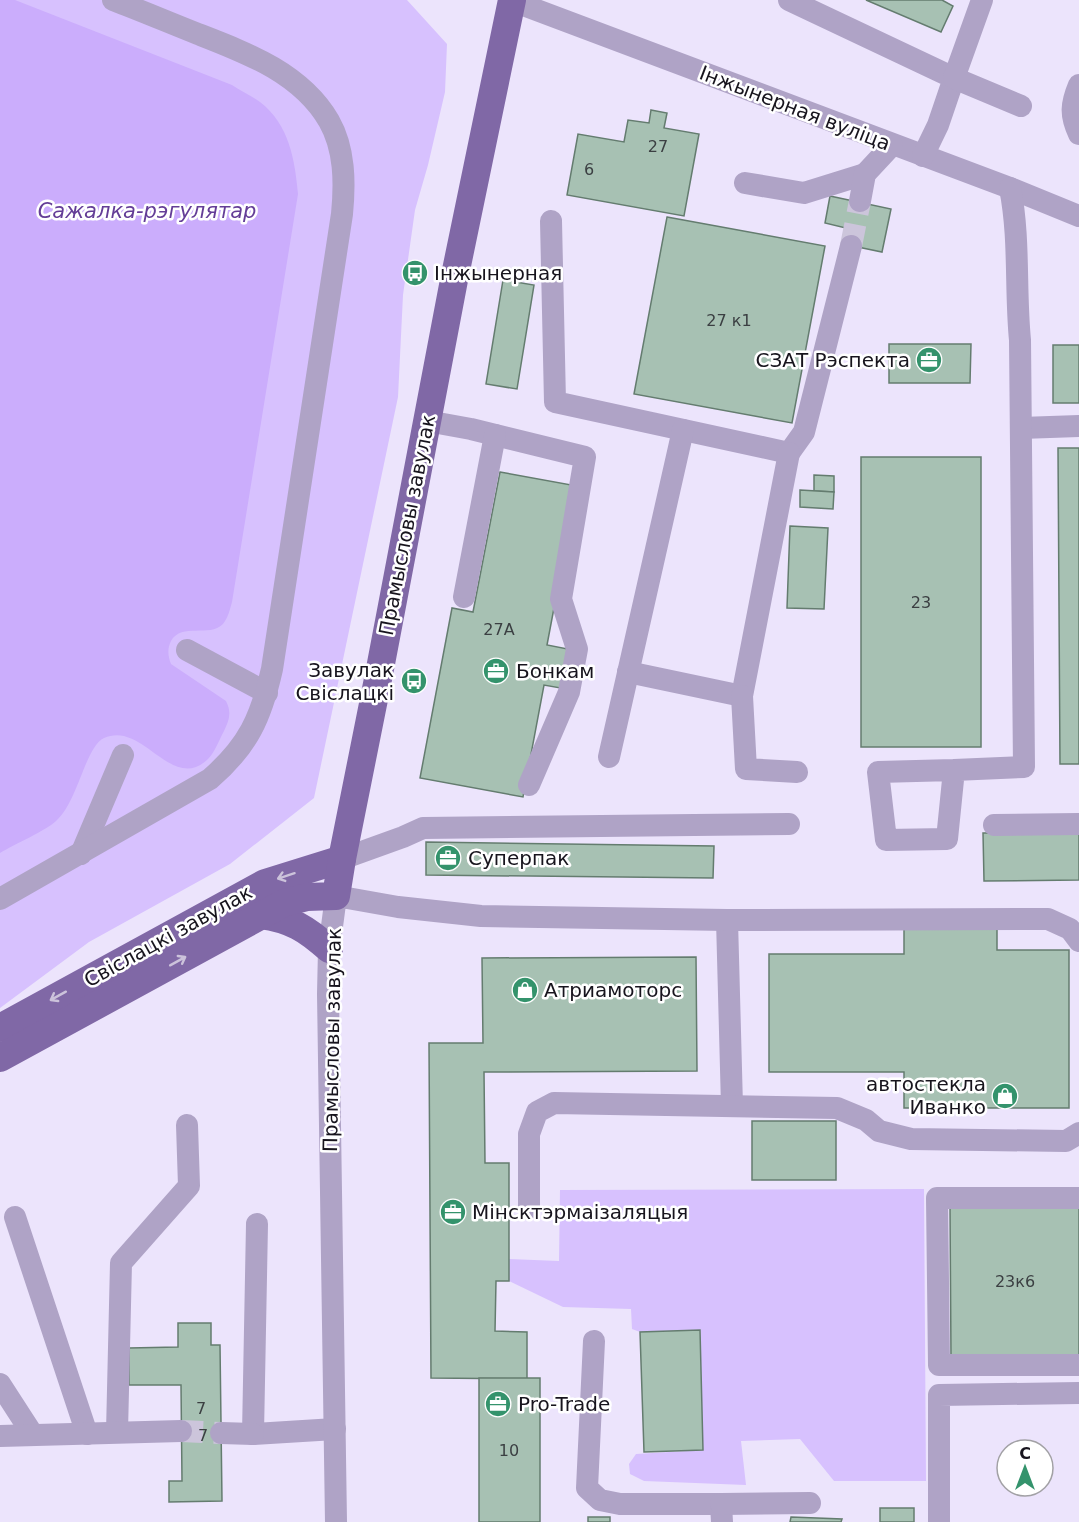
<svg xmlns="http://www.w3.org/2000/svg" width="1079" height="1522" viewBox="0 0 1079 1522" font-family="'DejaVu Sans',sans-serif">
  <style>
    .green { fill: #d7c1fe }
    .water { fill: #cbadfc }
    .building { fill: #a7c1b3; stroke: #647c6f; stroke-width: 1.5 }
    .lines { fill: none; stroke-linecap: round; stroke-linejoin: round }
    .minor-tunnel { stroke: #ccc5db; stroke-width: 22; stroke-dasharray: 22 11; stroke-linecap: butt }
    .minor { stroke: #afa3c6; stroke-width: 22 }
    .major { stroke: #8068a6; stroke-width: 28 }
    .oneway { stroke: #ccc3db }
    .labels { text-anchor: middle; dominant-baseline: central; stroke-width: 5; stroke-linejoin: round; paint-order: stroke }
    .number-label { font-size: 16px; fill: #3b3f42 }
    .street-label { font-size: 20px; fill: #17141d; stroke: #fff }
    .poi-label { font-size: 20px; fill: #17141d; stroke: #fff; text-anchor: start }
    .water-label { font-size: 21px; font-style: italic; fill: #643d97; stroke: #fff }
  </style>
  <rect width="100%" height="100%" fill="#ece4fc"/>
  <g class="green">
    <path d="M0 0H407L447 44 445 92 428 165 415 210 403 295 398 397 314 798 230 864 89 942 0 1008Z"/>
    <path d="M924 1189 926 1481H834L800 1439 741 1441 746 1485 644 1481 630 1474 629 1464 636 1454 703 1450 700 1330 640 1332 632 1329 631 1309 563 1307 509 1281V1259L559 1261 560 1190Z"/>
  </g>
  <path class="water" d="M0 0H15L232 85C241 91 252 96 260 102 289 124 295 160 298 194L232 602C230 609 228 618 223 624 209 638 182 622 171 641 167 649 168 656 171 664L226 701C232 713 229 720 224 731 219 740 215 752 208 759 172 794 143 720 104 738 85 747 78 802 56 821 45 831 15 844 0 853Z"/>
  <g class="building">
    <path d="M866 0H942L953 6 941 32Z"/>
    <path d="M651 110 667 113 664 128 699 134 684 216 567 195 578 134 624 142 628 120 649 123Z"/>
    <path d="M830 196 891 209 882 252 843 244 846 228 825 223Z"/>
    <path d="M667 217 825 246 792 423 634 394Z"/>
    <path d="M503 280 534 285 517 389 486 384Z"/>
    <path d="M889 344H971L970 383H889Z"/>
    <rect x="1053" y="345" width="26" height="58"/>
    <path d="M1058 448H1079V764H1060Z"/>
    <rect x="861" y="457" width="120" height="290"/>
    <path d="M500 472 577 486 547 645 573 650 566 689 544 685 523 797 420 778 452 608 473 612Z"/>
    <path d="M814 475 834 476V492L814 491Z"/>
    <path d="M800 490 834 492 833 509 800 507Z"/>
    <path d="M790 526 828 528 824 609 787 608Z"/>
    <path d="M1079 832V880L984 881 983 833Z"/>
    <path d="M426 842 714 846 713 878 426 875Z"/>
    <path d="M904 924H997V950H1069V1108H904V1072H769V954H904Z"/>
    <path d="M696 957 697 1071 484 1072 485 1163H509V1281H496L495 1331 527 1332V1379L431 1378 429 1043H483L482 958Z"/>
    <rect x="752" y="1121" width="84" height="59"/>
    <path d="M1079 1205V1357L951 1358 950 1206Z"/>
    <path d="M178 1323H211V1345H220L222 1501 169 1502V1481H182L181 1385H129V1348L178 1347Z"/>
    <path d="M700 1330 703 1450 644 1452 640 1332Z"/>
    <rect x="479" y="1378" width="61" height="144"/>
    <rect x="880" y="1508" width="34" height="14"/>
    <rect x="588" y="1517" width="22" height="5"/>
    <path d="M791 1517 842 1519 841 1522H790Z"/>
  </g>
  <g class="lines">
    <g class="minor-tunnel">
      <path d="M851 246 860 201"/>
      <path d="M181 1431 221 1433"/>
    </g>
    <g class="minor">
      <path d="M510 0 1010 188 1079 216"/>
      <path d="M789 0 954 78 938 125 923 156"/>
      <path d="M982 0 954 78 1021 106"/>
      <path d="M1079 85C1071 104 1070 115 1079 134"/>
      <path d="M745 183 804 193 865 174"/>
      <path d="M860 201 865 174 892 145"/>
      <path d="M551 221 555 402 789 453 804 432 851 246"/>
      <path d="M427 421 471 429 585 457 561 599 577 649 569 692 529 785"/>
      <path d="M1021 428 1079 426"/>
      <path d="M464 597 495 435"/>
      <path d="M187 650 267 693"/>
      <path d="M628 672 742 696 789 453"/>
      <path d="M742 696 746 769 797 772"/>
      <path d="M609 757 683 430"/>
      <path d="M954 770 878 772 886 840 947 839 954 770 1024 767 1020 340C1015 290 1020 238 1010 188"/>
      <path d="M994 825 1079 824"/>
      <path d="M81 854 123 755"/>
      <path d="M342 859 403 837 423 828 789 824"/>
      <path d="M0 899 210 779C248 746 261 718 272 669L342 214C345 183 345 149 329 121 301 73 247 53 198 34 170 23 142 11 113 0"/>
      <path d="M727 920 732 1106"/>
      <path d="M1079 1198H937L939 1365H1079"/>
      <path d="M529 1208V1134L537 1112 554 1103 837 1108 866 1120 879 1131 911 1139 1066 1141 1079 1133"/>
      <path d="M15 1217 87 1434"/>
      <path d="M257 1224 253 1434 335 1429"/>
      <path d="M594 1341 587 1488 600 1500 620 1504H721L722 1522"/>
      <path d="M0 1384 33 1435"/>
      <path d="M117 1432 121 1263 189 1186 187 1125"/>
      <path d="M221 1433 253 1434"/>
      <path d="M0 1436 181 1431"/>
      <path d="M721 1504 810 1503"/>
      <path d="M336 1522 328 994 329 949 336 896 398 907 481 916 727 920 1048 919 1070 929 1079 941"/>
      <path d="M939 1522V1395L1079 1393"/>
    </g>
    <g class="major">
      <path d="M261 915C291 919 307 929 329 949"/>
      <path d="M0 1028 265 883 342 859"/>
      <path d="M0 1058 284 903 307 897 336 896 342 859 379 674 454 280 512 0"/>
    </g>
  </g>
  <defs><path id="oneway-shaft" d="M-6 0H5M1.5-3L5.5 0L1.5 3" fill="none" stroke-width="1.6" stroke-linecap="round" stroke-linejoin="round" transform="scale(1.5)"/></defs>
  <g class="oneway">
    <use href="#oneway-shaft" transform="translate(286 876) rotate(162)"/>
    <use href="#oneway-shaft" transform="translate(178 961) rotate(-29)"/>
    <use href="#oneway-shaft" transform="translate(58 996) rotate(151)"/>
  </g>
  <defs>
    <g id="bus-disc" transform="scale(1.35)"><circle r="9.5" fill="#34936c" stroke="#fff"/><path d="M-5-6H5V4H4V6H2V4H-2V6H-4V4H-5ZM-3.5-4V0h7V-4ZM-3.5 1.2v1.5H-2V1.2ZM2 1.2v1.5H3.5V1.2Z" fill="#fff"/></g>
    <g id="office-disc" transform="scale(1.35)"><circle r="9.5" fill="#34936c" stroke="#fff"/><path d="M-6-3h4V-5.5h4V-3h4V5H-6ZM-1-4.5V-3h2v-1.5ZM-6 0V1H6V0Z" fill="#fff"/></g>
    <g id="shop-disc" transform="scale(1.35)"><circle r="9.5" fill="#34936c" stroke="#fff"/><path d="M-5-2.5h2.3a2.7 3.5 0 0 1 5.4 0H5L5.5 6h-11ZM-1.5-2.5h3a1.5 2.3 0 0 0-3 0Z" fill="#fff"/></g>
  </defs>
  <g fill-rule="evenodd">
    <use href="#bus-disc" x="415" y="273"/>
    <use href="#office-disc" x="929" y="360"/>
    <use href="#office-disc" x="496" y="671"/>
    <use href="#bus-disc" x="414" y="681"/>
    <use href="#office-disc" x="448" y="858"/>
    <use href="#shop-disc" x="525" y="990"/>
    <use href="#shop-disc" x="1005" y="1096"/>
    <use href="#office-disc" x="453" y="1212"/>
    <use href="#office-disc" x="498" y="1404"/>
  </g>
  <g class="labels">
    <g class="number-label">
      <text x="658" y="146">27</text>
      <text x="589" y="169">6</text>
      <text x="729" y="320">27 к1</text>
      <text x="921" y="602">23</text>
      <text x="499" y="629">27А</text>
      <text x="1015" y="1281">23к6</text>
      <text x="201" y="1408">7</text>
      <text x="203" y="1435">7</text>
      <text x="509" y="1450">10</text>
    </g>
    <g class="street-label">
      <text transform="translate(795 108) rotate(21)">Інжынерная вуліца</text>
      <text transform="translate(407 525) rotate(-79)">Прамысловы завулак</text>
      <text transform="translate(168 936) rotate(-29)">Свіслацкі завулак</text>
      <text transform="translate(332 1040) rotate(-89)">Прамысловы завулак</text>
    </g>
    <g class="poi-label">
      <text x="434" y="273">Інжынерная</text>
      <text x="910" y="360" text-anchor="end">СЗАТ Рэспекта</text>
      <text x="394" y="670" text-anchor="end">Завулак<tspan x="394" dy="23">Свіслацкі</tspan></text>
      <text x="516" y="671">Бонкам</text>
      <text x="468" y="858">Суперпак</text>
      <text x="544" y="990">Атриамоторс</text>
      <text x="986" y="1084" text-anchor="end">автостекла<tspan x="986" dy="23">Иванко</tspan></text>
      <text x="472" y="1212">Мінсктэрмаізаляцыя</text>
      <text x="518" y="1404">Pro-Trade</text>
    </g>
    <g class="water-label">
      <text x="147" y="211">Сажалка-рэгулятар</text>
    </g>
  </g>
  <g transform="translate(1025 1468)"><circle r="28" fill="#ffffff" stroke="#a2a1a5" stroke-width="1.5"/>
  <path d="M0-4.5L10 22L0 15L-10 22Z" fill="#34936c"/>
  <text y="-9" font-size="16" font-weight="bold" text-anchor="middle" fill="#17141d">С</text>
  </g>
</svg>
